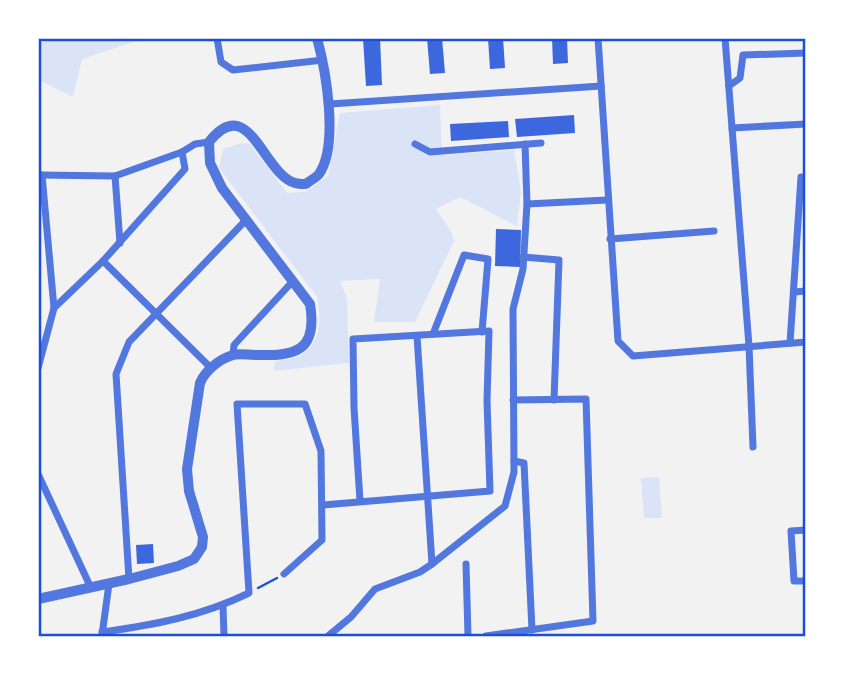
<svg xmlns="http://www.w3.org/2000/svg" width="844" height="675" viewBox="0 0 844 675" font-family="'Asap Condensed',sans-serif">
  <style>
    .green { fill: #dbe4f7 }
    .building { fill: #3d67dc }
    .lines { fill: none; stroke-linecap: round; stroke-linejoin: round }
    .path { stroke: #1d4ed8; stroke-width: 2.5 }
    .minor { stroke: #5277de; stroke-width: 7 }
    .tertiary { stroke: #5277de; stroke-width: 10 }
    .neatline { fill: none; stroke: #1d4ed8; stroke-width: 2.5 }
  </style>
  <rect width="100%" height="100%" fill="#f2f2f2"/>
  <g class="green">
    <path d="M47 38H133V39L130 43 82 59 73 97 39 80V39L43 43Z"/>
    <path d="M440 105 442 155 514 150 521 191 517 226 460 197 436 209 451 231 454 241 415 322H374L380 279 340 281 347 298 349 363 273 371 275 362C284 360 296 359 303 354 322 339 321 318 317 297L219 168 223 149 238 144 249 143 287 193 305 192 328 176 340 113Z"/>
    <path d="M659 477 662 518H644L641 478Z"/>
  </g>
  <g class="building">
    <path d="M363 38H380L382 85 366 86Z"/>
    <path d="M427 38H442L445 73 430 74Z"/>
    <path d="M488 38H503L505 68 490 69Z"/>
    <path d="M552 38H567L568 63 553 64Z"/>
    <path d="M574 115 575 133 517 137 515 119Z"/>
    <path d="M508 121 509 137 451 141 450 124Z"/>
    <path d="M496 229 521 230 520 267 495 266Z"/>
    <path d="M153 544 154 563 137 564 136 545Z"/>
  </g>
  <g class="lines">
    <path class="path" d="M258 588 277 578"/>
    <g class="minor">
      <path d="M217 38 221 62 233 70 323 60"/>
      <path d="M598 38 618 341 633 356 806 342"/>
      <path d="M725 38 749 346 753 447"/>
      <path d="M729 86 740 78 743 55 806 53"/>
      <path d="M330 104 601 86"/>
      <path d="M732 128 806 124"/>
      <path d="M415 144 430 152 541 143"/>
      <path d="M39 175 115 176 182 152 195 144 209 142"/>
      <path d="M115 176 120 243"/>
      <path d="M527 204 607 200"/>
      <path d="M610 239 714 231"/>
      <path d="M523 257 559 260 554 400"/>
      <path d="M103 261 211 368"/>
      <path d="M794 292 806 291"/>
      <path d="M54 308 103 261 185 169 182 152"/>
      <path d="M433 334 464 255 488 259 482 332"/>
      <path d="M417 336 432 564"/>
      <path d="M790 343 801 177"/>
      <path d="M233 355 234 345 293 281"/>
      <path d="M38 368 54 308 42 175"/>
      <path d="M514 461 524 463 532 630"/>
      <path d="M38 474 91 588"/>
      <path d="M323 505 490 491 487 401 489 331 353 339 354 408 360 501"/>
      <path d="M806 530 791 531 794 581H806"/>
      <path d="M466 564 468 636"/>
      <path d="M129 579 116 374 129 342 246 220"/>
      <path d="M223 606 224 636"/>
      <path d="M102 632C154 625 202 616 249 593L237 404H305L321 451 322 540 284 574"/>
      <path d="M102 635 109 584"/>
      <path d="M328 636 351 617 375 589 420 572 432 564 505 506 514 472 513 309 523 269 527 204 525 144"/>
      <path d="M486 636 593 621 586 399 513 400"/>
    </g>
    <path class="tertiary" d="M38 599 129 579 178 566 194 559 202 547 203 537 189 491 187 469 200 383C205 371 219 359 233 355 239 353 248 355 255 355 295 356 318 352 310 304L222 188 210 163 209 142C249 91 263 174 295 183 298 184 302 184 306 184 309 181 316 178 319 174 339 145 326 71 317 38"/>
  </g>
  <rect width="844" height="675" fill="none" stroke="#ffffff" stroke-width="80"/>
  <rect x="40" y="40" width="764" height="595" class="neatline"/>
</svg>
